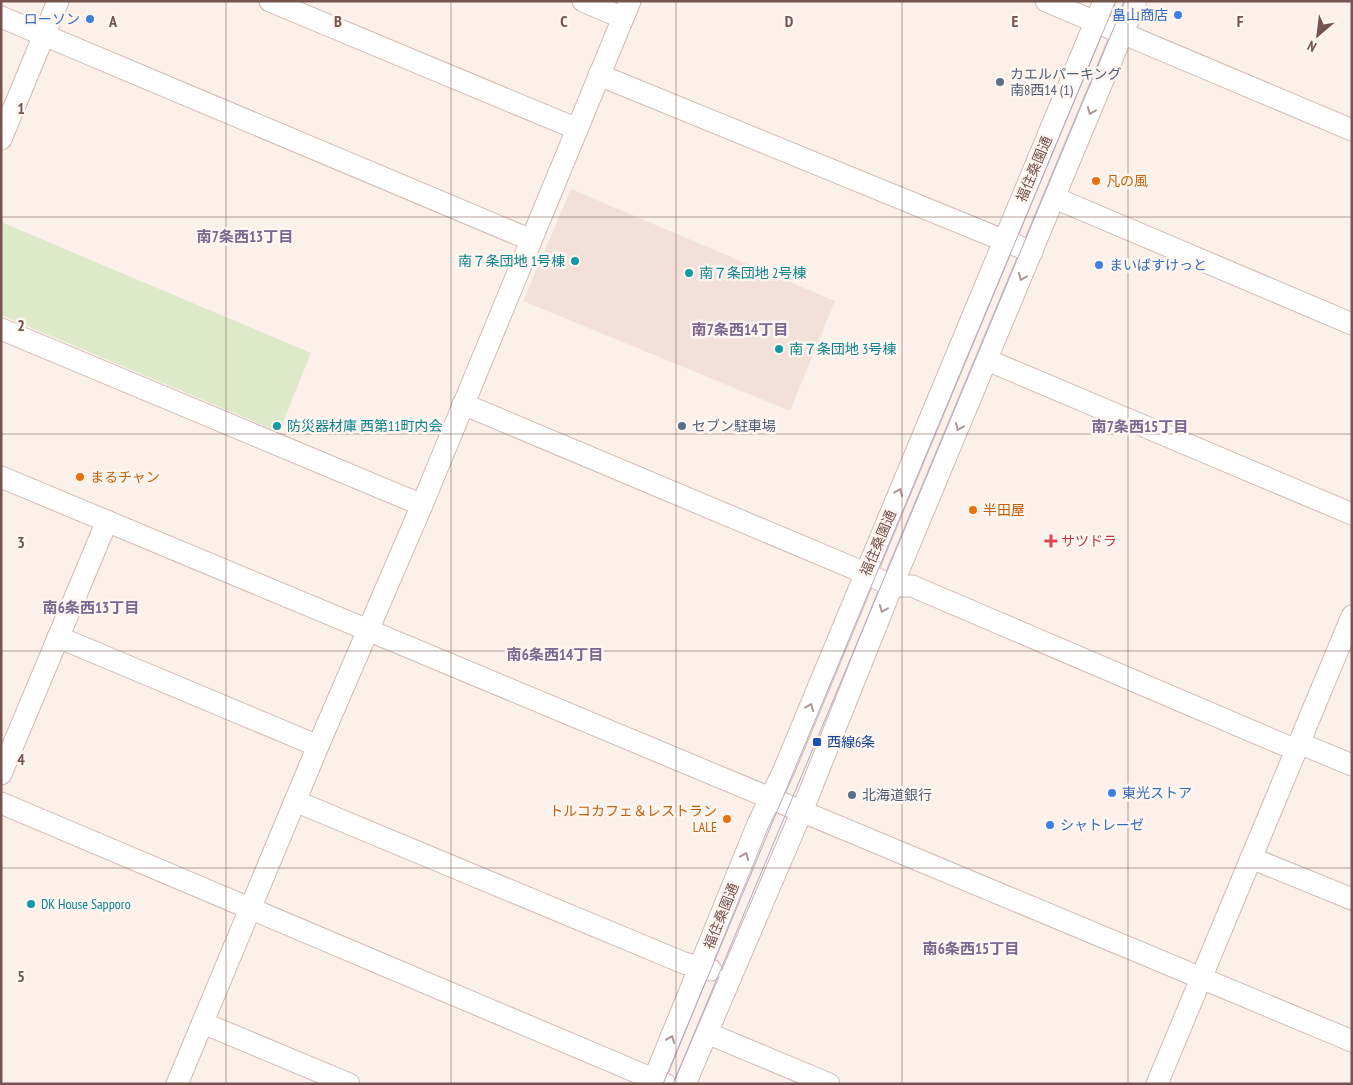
<svg xmlns="http://www.w3.org/2000/svg" width="1353" height="1085" viewBox="0 0 1353 1085" font-family="'PT Sans Narrow','Noto Sans JP',sans-serif">
  <style>
    .residential { fill: #f3e1d9 }
    .green { fill: #dde9c8 }
    .lines { fill: none; stroke-linecap: round; stroke-linejoin: round }
    .minor-casing { stroke: #d0b9b2; stroke-width: 23 }
    .minor { stroke: #fff; stroke-width: 21 }
    .tram { stroke: #b1a8c6; stroke-width: 1 }
    .oneway { stroke: #ad9895 }
    .grid { fill: none; stroke: #76534e; stroke-width: 1; stroke-opacity: 0.55 }
    .shop-dot { fill: #3f7fe0; stroke: #fef6f1; stroke-width: 2 }
    .service-dot { fill: #5c6f8a; stroke: #fef6f1; stroke-width: 2 }
    .food-dot { fill: #e8710a; stroke: #fef6f1; stroke-width: 2 }
    .culture-dot { fill: #0f9aa8; stroke: #fef6f1; stroke-width: 2 }
    .health-dot { fill: #e0444e; stroke: #fef6f1; stroke-width: 2 }
    .transit-dot { fill: #1a4fb4; stroke: #fef6f1; stroke-width: 2 }
    .labels { text-anchor: middle; dominant-baseline: central; stroke-width: 5; stroke-linejoin: round; paint-order: stroke }
    .shop-label { font-size: 14px; fill: #366cbe; stroke: #fef6f1; text-anchor: start }
    .service-label { font-size: 14px; fill: #4e5e75; stroke: #fef6f1; text-anchor: start }
    .street-label { font-size: 14px; fill: #76534e; stroke: #fef6f1 }
    .food-label { font-size: 14px; fill: #c56008; stroke: #fef6f1; text-anchor: start }
    .culture-label { font-size: 14px; fill: #0d838f; stroke: #fef6f1; text-anchor: start }
    .health-label { font-size: 14px; fill: #be3a42; stroke: #fef6f1; text-anchor: start }
    .transit-label { font-size: 14px; fill: #164399; stroke: #fef6f1; text-anchor: start }
    .neighbourhood-label { font-size: 15px; font-weight: bold; fill: #796691; stroke: #fef6f1 }
    .grid-label { font-size: 16px; text-anchor: middle; font-weight: bold; fill: #76534e; stroke: #fef6f1; stroke-width: 5; stroke-linejoin: round; paint-order: stroke }
  </style>
  <rect width="100%" height="100%" fill="#fcf1ea"/>
  <path class="residential" d="M571 189 835 301 790 411 523 301Z"/>
  <path class="green" d="M1 222 311 353 279 432 1 315Z"/>
  <g class="lines">
    <g class="minor-casing">
      <g id="minor">
        <path d="M270 1 577 129"/>
        <path d="M583 1 623 18"/>
        <path d="M1046 1 1352 130"/>
        <path d="M1 17 531 240"/>
        <path d="M599 75 1032 252"/>
        <path d="M1 139 58 1"/>
        <path d="M1055 198 1352 324"/>
        <path d="M1 329 422 505"/>
        <path d="M987 360 1352 514"/>
        <path d="M463 404 865 573 892 586H912L1296 750"/>
        <path d="M1 477 1352 1041"/>
        <path d="M58 637 318 746"/>
        <path d="M1299 743 1352 765"/>
        <path d="M1 774 107 521"/>
        <path d="M295 801 684 963 711 970"/>
        <path d="M1 803 665 1084"/>
        <path d="M1251 858 1352 899"/>
        <path d="M203 1023 349 1084"/>
        <path d="M707 1033 829 1084"/>
        <path d="M177 1084 318 746 422 505 630 1"/>
        <path d="M652 1084 757 826 783 772 1104 1"/>
        <path d="M685 1084 802 811 892 586 1136 1"/>
        <path d="M1157 1084 1352 616"/>
      </g>
    </g>
    <use href="#minor" class="minor"/>
    <g class="tram">
      <path d="M663 1084 1116 1"/>
      <path d="M673 1084 1125 1"/>
    </g>
  </g>
  <defs><path id="oneway-chevron" d="M-2-3.5L2.5 0L-2 3.5" fill="none" stroke-width="1.6" stroke-linecap="round" stroke-linejoin="round" transform="scale(1.25)"/></defs>
  <g class="oneway">
    <use href="#oneway-chevron" transform="translate(1091 111) rotate(112)"/>
    <use href="#oneway-chevron" transform="translate(1022 277) rotate(113)"/>
    <use href="#oneway-chevron" transform="translate(959 427) rotate(112)"/>
    <use href="#oneway-chevron" transform="translate(899 492) rotate(-67)"/>
    <use href="#oneway-chevron" transform="translate(883 609) rotate(112)"/>
    <use href="#oneway-chevron" transform="translate(810 707) rotate(-67)"/>
    <use href="#oneway-chevron" transform="translate(745 856) rotate(-68)"/>
    <use href="#oneway-chevron" transform="translate(671 1039) rotate(-68)"/>
  </g>
  <path class="grid" d="M226 1V1084M451 1V1084M676 1V1084M902 1V1084M1128 1V1084M1 217H1352M1 434H1352M1 651H1352M1 868H1352"/>
  <g class="shop-dot">
    <circle cx="1178" cy="15" r="5"/>
    <circle cx="90" cy="19" r="5"/>
    <circle cx="1099" cy="265" r="5"/>
    <circle cx="1112" cy="793" r="5"/>
    <circle cx="1050" cy="825" r="5"/>
  </g>
  <g class="service-dot">
    <circle cx="1000" cy="82" r="5"/>
    <circle cx="682" cy="426" r="5"/>
    <circle cx="852" cy="795" r="5"/>
  </g>
  <g class="food-dot">
    <circle cx="1096" cy="181" r="5"/>
    <circle cx="80" cy="477" r="5"/>
    <circle cx="973" cy="510" r="5"/>
    <circle cx="727" cy="819" r="5"/>
  </g>
  <g class="culture-dot">
    <circle cx="575" cy="261" r="5"/>
    <circle cx="689" cy="273" r="5"/>
    <circle cx="779" cy="349" r="5"/>
    <circle cx="277" cy="426" r="5"/>
    <circle cx="31" cy="904" r="5"/>
  </g>
  <path class="health-dot" d="M1048.5 533.5h5v5h5v5h-5v5h-5v-5h-5v-5h5z"/>
  <rect class="transit-dot" x="812" y="737" width="10" height="10" rx="2.5"/>
  <g class="labels">
    <g class="shop-label">
      <text x="1168" y="15" text-anchor="end">畠山商店</text>
      <text x="80" y="19" text-anchor="end">ローソン</text>
      <text x="1109" y="265">まいばすけっと</text>
      <text x="1122" y="793">東光ストア</text>
      <text x="1060" y="825">シャトレーゼ</text>
    </g>
    <g class="service-label">
      <text x="1010" y="74">カエルパーキング<tspan x="1010" dy="16">南8西14 (1)</tspan></text>
      <text x="692" y="426">セブン駐車場</text>
      <text x="862" y="795">北海道銀行</text>
    </g>
    <g class="street-label">
      <text transform="translate(1034 169) rotate(-67)">福住桑園通</text>
      <text transform="translate(878 543) rotate(-67)">福住桑園通</text>
      <text transform="translate(721 916) rotate(-68)">福住桑園通</text>
    </g>
    <g class="food-label">
      <text x="1106" y="181">凡の風</text>
      <text x="90" y="477">まるチャン</text>
      <text x="983" y="510">半田屋</text>
      <text x="717" y="811" text-anchor="end">トルコカフェ＆レストラン<tspan x="717" dy="16">LALE</tspan></text>
    </g>
    <g class="culture-label">
      <text x="565" y="261" text-anchor="end">南７条団地 1号棟</text>
      <text x="699" y="273">南７条団地 2号棟</text>
      <text x="789" y="349">南７条団地 3号棟</text>
      <text x="287" y="426">防災器材庫 西第11町内会</text>
      <text x="41" y="904">DK House Sapporo</text>
    </g>
    <g class="health-label">
      <text x="1061" y="541">サツドラ</text>
    </g>
    <g class="transit-label">
      <text x="827" y="742">西線6条</text>
    </g>
    <g class="neighbourhood-label">
      <text x="245" y="236">南7条西13丁目</text>
      <text x="740" y="329">南7条西14丁目</text>
      <text x="1140" y="426">南7条西15丁目</text>
      <text x="91" y="607">南6条西13丁目</text>
      <text x="555" y="654">南6条西14丁目</text>
      <text x="971" y="948">南6条西15丁目</text>
    </g>
  </g>
  <g class="grid-label">
    <text x="113" y="27">A</text>
    <text x="338" y="27">B</text>
    <text x="564" y="27">C</text>
    <text x="789" y="27">D</text>
    <text x="1015" y="27">E</text>
    <text x="1240" y="27">F</text>
    <text x="21" y="114">1</text>
    <text x="21" y="331">2</text>
    <text x="21" y="548">3</text>
    <text x="21" y="765">4</text>
    <text x="21" y="982">5</text>
  </g>
  <rect width="1353" height="1085" fill="none" stroke="#76534e" stroke-width="5"/>
  <g transform="translate(1318 35) rotate(208)" stroke="#fef6f1" stroke-width="4" paint-order="stroke">
  <path d="M0-4L9 19L0 12L-9 19Z" fill="#76534e"/>
  <text y="-8" font-size="14" font-weight="bold" text-anchor="middle" fill="#76534e">N</text>
  </g>
</svg>
